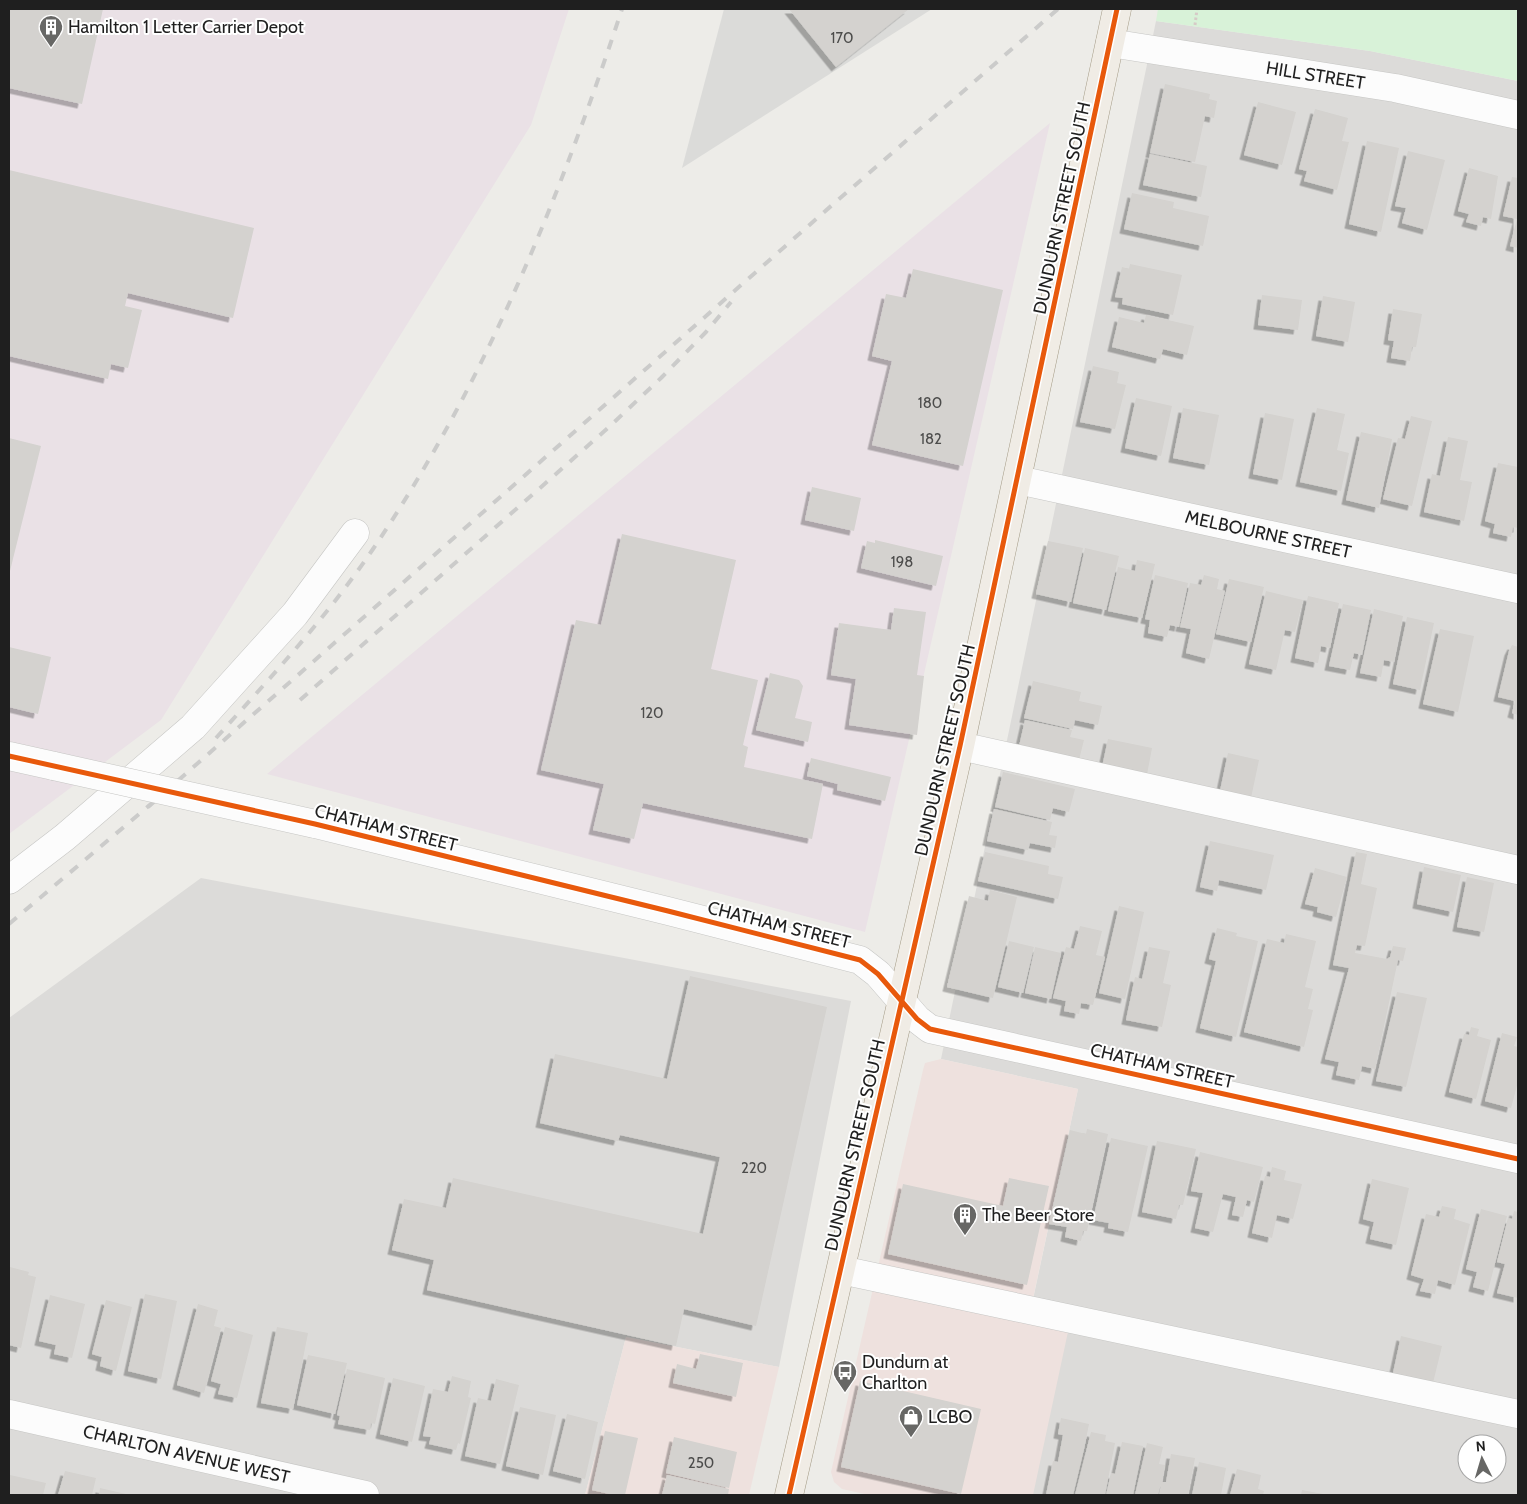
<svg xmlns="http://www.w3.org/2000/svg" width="1527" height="1504" viewBox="0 0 1527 1504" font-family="Cabin,sans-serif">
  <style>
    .residential { fill: #dcdbd9; fill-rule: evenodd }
    .commercial { fill: #eee1de }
    .industrial { fill: #eae1e6 }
    .religious { fill: #dbdbd9 }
    .park { fill: #d8f2d8 }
    .building { fill: #d4d2cf; filter: url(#shadow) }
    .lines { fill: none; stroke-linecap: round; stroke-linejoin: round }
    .minor-casing { stroke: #c6c6c4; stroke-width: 29 }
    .major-casing { stroke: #a39a85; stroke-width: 29 }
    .path { stroke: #d6cac7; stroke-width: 3; stroke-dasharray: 2.5 2.5; stroke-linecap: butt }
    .minor { stroke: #fcfcfc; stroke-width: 28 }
    .major { stroke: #f0ece5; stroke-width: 28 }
    .rail { stroke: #cbcbca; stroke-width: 4; stroke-dasharray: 10 10; stroke-linecap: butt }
    .minor-bridge-casing { stroke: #c6c6c4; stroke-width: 29; stroke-linecap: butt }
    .minor-bridge { stroke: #fcfcfc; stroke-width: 28 }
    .cycleway-casing { stroke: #fff; stroke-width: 8 }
    .cycleway { stroke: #e8590c; stroke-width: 5 }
    .labels { text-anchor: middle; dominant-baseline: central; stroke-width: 4; stroke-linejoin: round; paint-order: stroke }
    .number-label { font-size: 15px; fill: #4c4c4b }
    .poi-label { font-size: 18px; fill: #1f1f1f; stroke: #fff; text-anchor: start }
    .street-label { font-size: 18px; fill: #1f1f1f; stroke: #fff }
  </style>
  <defs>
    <filter id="shadow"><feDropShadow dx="-4.5" dy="4.5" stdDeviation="0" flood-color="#0004"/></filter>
  </defs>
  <rect width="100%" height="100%" fill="#edece8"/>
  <g class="residential">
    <path d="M1156 21 1370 51 1518 81V1495H1007L1032 1304 1078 1089 941 1059ZM1467 1444H1497V1474H1467Z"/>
    <path d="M201 878 851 1001 779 1367 626 1337 585 1495H9V1018Z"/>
  </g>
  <g class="commercial">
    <path d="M941 1059 1078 1089 1032 1303 1069 1327 1033 1495H869L842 1489 834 1482 831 1472 923 1070 925 1063Z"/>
    <path d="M626 1337 779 1367 749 1495H585Z"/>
  </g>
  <g class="industrial">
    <path d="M9 9H569L531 125 161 720 9 834Z"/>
    <path d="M1050 123 865 932 267 774Z"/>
  </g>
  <path class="religious" d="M724 9H932L682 168Z"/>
  <path class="park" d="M1158 9H1518V81L1370 51 1156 21Z"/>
  <g class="building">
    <path d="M9 9H103L82 104 9 88Z"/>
    <path d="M789 9H909L836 67Z"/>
    <path d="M1165 84 1210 94 1209 99 1217 101 1214 118 1205 116 1195 162 1150 153Z"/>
    <path d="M1258 102 1296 112 1282 165 1244 155Z"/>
    <path d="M1315 109 1348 118 1342 141 1349 142 1337 190 1304 181 1307 171 1299 169Z"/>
    <path d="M1367 141 1399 148 1381 232 1349 224Z"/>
    <path d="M1408 151 1445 160 1427 230 1402 223 1406 208 1395 206Z"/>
    <path d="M1150 154 1207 166 1201 197 1143 185Z"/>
    <path d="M1469 168 1498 176 1491 219 1483 217 1481 226 1466 222 1469 214 1458 211Z"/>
    <path d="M9 170 254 228 233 318 128 293 125 306 142 310 128 368 111 364 108 379 9 356Z"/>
    <path d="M1512 177 1518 178V248L1510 246 1517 219 1503 216Z"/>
    <path d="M1132 193 1174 202 1173 208 1209 216 1203 246 1124 229Z"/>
    <path d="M1130 264 1182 275 1173 315 1122 304 1123 298 1115 297 1122 267 1129 269Z"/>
    <path d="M913 269 1003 290 963 466 872 445 892 361 872 356 886 294 906 298Z"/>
    <path d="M1262 295 1302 300 1298 330 1258 325Z"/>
    <path d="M1323 296 1355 302 1348 342 1316 336Z"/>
    <path d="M1393 309 1422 314 1416 347H1412L1410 361 1391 358 1394 341 1388 340Z"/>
    <path d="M1146 315 1194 326 1187 355 1163 349 1160 359 1112 347 1119 317 1144 323Z"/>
    <path d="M1093 366 1119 372 1117 383 1126 385 1115 429 1080 422Z"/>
    <path d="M1136 398 1172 406 1161 456 1125 448Z"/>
    <path d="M1183 408 1219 415 1209 465 1173 458Z"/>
    <path d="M1317 408 1345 414 1337 450 1349 453 1341 491 1300 482Z"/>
    <path d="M1265 413 1294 419 1282 480 1253 474Z"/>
    <path d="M1411 416 1432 421 1412 506 1383 499 1398 438 1405 439Z"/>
    <path d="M1361 432 1392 439 1379 508 1346 500Z"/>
    <path d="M1448 437 1468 441 1460 480 1472 482 1464 521 1424 512 1432 474 1440 476Z"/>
    <path d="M9 438 41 446 9 575Z"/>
    <path d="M1498 463 1518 467V528L1513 527 1511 537 1493 533 1495 524 1485 521Z"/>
    <path d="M812 487 861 498 854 531 805 520Z"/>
    <path d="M622 534 736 560 711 669 758 680 743 745 748 747 744 767 823 784 812 839 643 803 634 839 593 830 604 784 541 770 576 620 601 625Z"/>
    <path d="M875 540 943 556 936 586 861 568 867 541 875 543Z"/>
    <path d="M1048 541 1083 548 1071 602 1036 594Z"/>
    <path d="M1085 548 1119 556 1106 610 1073 603Z"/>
    <path d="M1137 560 1155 564 1142 618 1108 611 1118 567 1135 571Z"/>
    <path d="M1155 575 1188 583 1179 627 1170 625 1167 637 1148 633 1150 620 1145 619Z"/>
    <path d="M1204 575 1219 579 1217 589 1225 591 1209 659 1186 653 1191 629 1180 627 1190 583 1201 585Z"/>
    <path d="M1229 579 1264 587 1251 642 1216 634Z"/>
    <path d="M1266 591 1303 600 1295 632 1285 630 1276 670 1249 664Z"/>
    <path d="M1308 596 1339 603 1330 648 1321 646 1318 663 1295 658Z"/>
    <path d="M1343 604 1371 610 1362 655 1354 653 1350 670 1329 666Z"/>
    <path d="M894 608 926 612 917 675 924 676 917 735 849 725 856 679 831 675 839 623 891 630Z"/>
    <path d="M1374 609 1403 616 1394 662 1384 660 1381 677 1360 673Z"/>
    <path d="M1407 617 1434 623 1420 690 1393 684Z"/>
    <path d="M1440 629 1474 636 1458 712 1423 704Z"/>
    <path d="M1512 645 1518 647V715L1512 713 1515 701 1498 697 1509 651Z"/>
    <path d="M9 647 51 657 38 714 9 707Z"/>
    <path d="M770 673 799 680 803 686 795 718 812 722 808 742 756 730Z"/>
    <path d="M1033 681 1081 692 1079 701 1102 706 1098 725 1075 720 1073 729 1024 718Z"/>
    <path d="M1025 720 1072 730 1070 737 1084 740 1077 768 1017 755Z"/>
    <path d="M1108 739 1152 748 1145 785 1101 772Z"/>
    <path d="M1228 753 1259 760 1251 798 1220 791Z"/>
    <path d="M811 758 891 777 885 801 837 790 838 784 807 776Z"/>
    <path d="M1003 772 1075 789 1069 812 1053 808 1050 820 995 807Z"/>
    <path d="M994 809 1052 822 1049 835 1057 836 1055 848 1030 843 1028 850 987 841Z"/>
    <path d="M1210 841 1274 855 1266 890 1219 880 1217 891 1200 887Z"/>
    <path d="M985 852 1049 866 1048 874 1063 877 1058 899 978 881Z"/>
    <path d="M1356 852 1367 854 1361 884 1377 888 1365 946 1357 945 1355 953 1387 959 1390 957 1393 946 1406 948 1403 961 1398 960 1375 1069 1362 1066 1359 1080 1336 1075 1339 1062 1325 1059 1349 968 1333 965Z"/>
    <path d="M1424 867 1461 875 1453 912 1417 904Z"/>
    <path d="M1315 868 1347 877 1336 917 1317 912 1318 907 1305 904Z"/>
    <path d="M1467 877 1494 883 1484 932 1457 927Z"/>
    <path d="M990 890 1017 897 993 998 947 987 969 896 988 901Z"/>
    <path d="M1119 906 1144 912 1125 999 1099 993Z"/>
    <path d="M1080 926 1102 931 1096 955 1105 957 1093 1005 1081 1003 1079 1014 1064 1011 1066 1001 1053 998 1066 947 1074 949Z"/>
    <path d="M1217 928 1237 933 1236 936 1258 941 1236 1037 1200 1028 1216 961 1209 959Z"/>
    <path d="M1286 934 1316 941 1305 987 1313 989 1308 1009 1313 1010 1304 1047 1244 1032 1267 939 1284 943Z"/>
    <path d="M1009 941 1034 947 1023 993 998 987Z"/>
    <path d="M1035 947 1061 953 1051 999 1025 993Z"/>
    <path d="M1149 947 1170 951 1163 983 1171 985 1162 1027 1126 1020 1135 977 1142 979Z"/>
    <path d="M690 976 827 1007 756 1326 684 1309 676 1346 427 1290 434 1260 392 1250 404 1199 446 1208 453 1178 703 1234 720 1157 620 1135 618 1141 540 1123 555 1054 667 1079Z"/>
    <path d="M1397 992 1427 998 1406 1087 1376 1081Z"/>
    <path d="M1471 1027 1479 1029 1477 1036 1491 1040 1476 1099 1449 1092 1464 1034 1469 1035Z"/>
    <path d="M1502 1033 1517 1037 1514 1046 1518 1047V1082L1511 1108 1485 1101Z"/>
    <path d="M1087 1129 1108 1134 1087 1231H1083L1081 1241 1065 1237 1067 1227 1049 1224 1070 1130 1086 1134Z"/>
    <path d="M1111 1138 1148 1146 1128 1232 1108 1228 1109 1223 1093 1220Z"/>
    <path d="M1157 1141 1196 1149 1183 1205H1179L1176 1219 1142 1212Z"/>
    <path d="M1200 1152 1263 1167 1254 1202 1247 1200 1243 1217 1232 1215 1236 1197 1223 1194 1213 1232 1195 1228 1203 1193 1191 1191Z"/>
    <path d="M1272 1167 1286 1171 1284 1180 1302 1184 1293 1219 1277 1215 1272 1238 1252 1233 1265 1176 1270 1177Z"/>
    <path d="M1009 1178 1049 1186 1027 1285 888 1254 903 1184 1003 1206Z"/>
    <path d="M1372 1179 1409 1188 1396 1245 1370 1239 1374 1222 1363 1219Z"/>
    <path d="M1442 1206 1456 1209 1454 1219 1470 1224 1455 1285 1438 1280 1435 1294 1420 1291 1424 1279 1411 1275 1426 1214 1439 1217Z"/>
    <path d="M1481 1209 1507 1216 1488 1291 1473 1287 1477 1272 1466 1269Z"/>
    <path d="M1514 1211 1518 1212V1298L1497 1293 1505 1264 1497 1262 1508 1218 1512 1219Z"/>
    <path d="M10 1267 29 1272 28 1275 36 1277 21 1348 9 1345Z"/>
    <path d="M145 1294 177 1301 161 1379 128 1371Z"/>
    <path d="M50 1295 85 1304 72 1358 54 1354 56 1345 39 1341Z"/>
    <path d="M106 1300 132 1307 116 1371 100 1366 102 1357 92 1354Z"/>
    <path d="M198 1304 218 1310 214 1326 221 1328 204 1393 177 1385Z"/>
    <path d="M225 1327 253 1335 237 1398 218 1394 221 1384 211 1381Z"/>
    <path d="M277 1327 308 1333 293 1409 261 1403Z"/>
    <path d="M1401 1336 1442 1346 1433 1383 1393 1373Z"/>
    <path d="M700 1354 743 1363 736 1397 673 1383 677 1364 696 1369Z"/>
    <path d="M308 1355 347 1363 335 1414 297 1405Z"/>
    <path d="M347 1369 385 1378 375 1424 371 1423 370 1430 338 1424 340 1416 337 1415Z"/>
    <path d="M452 1376 471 1381 468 1397 471 1398 460 1444 458 1443 456 1450 429 1444 431 1437 423 1436 433 1389 448 1392Z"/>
    <path d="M393 1378 425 1386 412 1442 380 1434Z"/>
    <path d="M496 1379 519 1385 500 1464 465 1456 478 1398 491 1401Z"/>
    <path d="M860 1381 981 1409 961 1494 841 1467Z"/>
    <path d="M520 1407 556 1415 543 1475 506 1466Z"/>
    <path d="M567 1414 598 1422 585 1479 553 1471Z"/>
    <path d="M1061 1418 1089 1424 1084 1449 1073 1495H1046L1053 1461 1058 1462 1063 1435 1058 1434Z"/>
    <path d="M605 1431 638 1438 625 1495H614L592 1490Z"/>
    <path d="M1091 1432 1106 1435 1105 1441 1115 1443 1105 1495H1075Z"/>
    <path d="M674 1437 737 1452 729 1488 666 1473Z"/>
    <path d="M1122 1442 1143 1446 1133 1495H1106L1111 1473 1115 1474Z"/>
    <path d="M1147 1443 1163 1447 1159 1464 1165 1465 1162 1482H1166L1171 1454 1195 1458 1188 1495H1159L1161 1484 1158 1495H1135Z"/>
    <path d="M1199 1462 1226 1468 1221 1495H1192Z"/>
    <path d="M1237 1469 1261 1475 1258 1489 1264 1491 1263 1495H1230Z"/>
    <path d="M65 1471 96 1478 92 1495H58Z"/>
    <path d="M10 1475 46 1483 43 1495H9Z"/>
    <path d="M667 1475 729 1489 728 1495H662Z"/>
    <path d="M100 1488 126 1494V1495H99Z"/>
    <path d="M1302 1490 1323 1494V1495H1301Z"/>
  </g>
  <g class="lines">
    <g class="minor-casing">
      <g id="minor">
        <path id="s1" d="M1110 43 1395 88 1518 115"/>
        <path id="s2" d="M1018 480 1518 589"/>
        <path d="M960 746 1518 870"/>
        <path d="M9 756 54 766"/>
        <path d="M315 824 668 911 860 960 878 974 917 1019 930 1029 1518 1159"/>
        <path d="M9 880 65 837 193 727 295 614 355 533"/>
        <path d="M841 1270 1518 1414"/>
        <path id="s3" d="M9 1414 365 1495"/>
      </g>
    </g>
    <g class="major-casing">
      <path id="major" d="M789 1495 960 746 1117 9"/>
    </g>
    <path class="path" d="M1195 25 1197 9"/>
    <use href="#minor" class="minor"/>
    <use href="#major" class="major"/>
    <g class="rail">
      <path d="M300 700 609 427 661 378 706 332 731 302"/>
      <path d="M216 738C271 677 327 617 373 549 485 384 560 197 622 9"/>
      <path d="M148 807 823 213 1058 9"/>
      <path d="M9 924 151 804"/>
    </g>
    <g class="minor-bridge-casing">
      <path id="minor-bridge" d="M54 766 315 824"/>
    </g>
    <use href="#minor-bridge" class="minor-bridge"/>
    <g class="cycleway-casing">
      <g id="cycleway">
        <path d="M9 756 315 824 668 911 860 960 878 974 917 1019 930 1029 1518 1159"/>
        <path d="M789 1495 960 746 1117 9"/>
      </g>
    </g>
    <use href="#cycleway" class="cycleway"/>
  </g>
  <defs>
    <g id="building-pin" transform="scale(1.25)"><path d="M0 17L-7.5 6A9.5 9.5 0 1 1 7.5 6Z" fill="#676765" stroke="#fff"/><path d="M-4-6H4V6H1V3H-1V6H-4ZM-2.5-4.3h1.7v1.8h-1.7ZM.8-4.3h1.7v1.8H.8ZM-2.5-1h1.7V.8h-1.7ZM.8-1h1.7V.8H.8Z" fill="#fff"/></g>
    <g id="bus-pin" transform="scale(1.25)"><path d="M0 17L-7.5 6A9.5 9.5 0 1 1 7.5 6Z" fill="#676765" stroke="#fff"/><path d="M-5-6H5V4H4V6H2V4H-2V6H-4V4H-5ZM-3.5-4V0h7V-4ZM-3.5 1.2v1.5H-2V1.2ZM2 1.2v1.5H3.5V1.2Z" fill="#fff"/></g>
    <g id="shop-pin" transform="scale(1.25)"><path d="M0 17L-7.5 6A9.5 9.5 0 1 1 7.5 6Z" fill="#676765" stroke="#fff"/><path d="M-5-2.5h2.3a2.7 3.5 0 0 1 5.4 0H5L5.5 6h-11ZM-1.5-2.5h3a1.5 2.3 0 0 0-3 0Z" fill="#fff"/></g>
  </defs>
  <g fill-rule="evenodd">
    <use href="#building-pin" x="51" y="27"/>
    <use href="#building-pin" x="965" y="1215"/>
    <use href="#bus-pin" x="845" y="1372"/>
    <use href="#shop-pin" x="911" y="1417"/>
  </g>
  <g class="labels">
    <g class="number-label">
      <text x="842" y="38">170</text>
      <text x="930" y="403">180</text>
      <text x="931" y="439">182</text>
      <text x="902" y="562">198</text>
      <text x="652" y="713">120</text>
      <text x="754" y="1168">220</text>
      <text x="701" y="1463">250</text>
    </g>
    <g class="poi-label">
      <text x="68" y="27">Hamilton 1 Letter Carrier Depot</text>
      <text x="982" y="1215">The Beer Store</text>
      <text x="862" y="1362">Dundurn at<tspan x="862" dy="21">Charlton</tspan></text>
      <text x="928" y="1417">LCBO</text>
    </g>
    <g class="street-label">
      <text stroke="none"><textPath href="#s1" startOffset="208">HILL STREET</textPath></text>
      <text transform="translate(1062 208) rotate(-78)">DUNDURN STREET SOUTH</text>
      <text stroke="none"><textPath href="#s2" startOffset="256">MELBOURNE STREET</textPath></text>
      <text transform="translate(945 750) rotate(-77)">DUNDURN STREET SOUTH</text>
      <text transform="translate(386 828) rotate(14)">CHATHAM STREET</text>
      <text transform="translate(779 925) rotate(14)">CHATHAM STREET</text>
      <text transform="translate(1162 1066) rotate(13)">CHATHAM STREET</text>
      <text transform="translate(855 1145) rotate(-77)">DUNDURN STREET SOUTH</text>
      <text stroke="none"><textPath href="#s3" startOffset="182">CHARLTON AVENUE WEST</textPath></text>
    </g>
  </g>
  <rect width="1527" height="1504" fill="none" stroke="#1f1f1f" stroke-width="20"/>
  <g transform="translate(1482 1459) rotate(355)"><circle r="24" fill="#ffffff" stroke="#a5a5a5"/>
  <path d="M0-4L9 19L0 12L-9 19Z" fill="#676765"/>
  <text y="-8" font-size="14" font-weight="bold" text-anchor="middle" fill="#1f1f1f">N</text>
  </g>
</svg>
